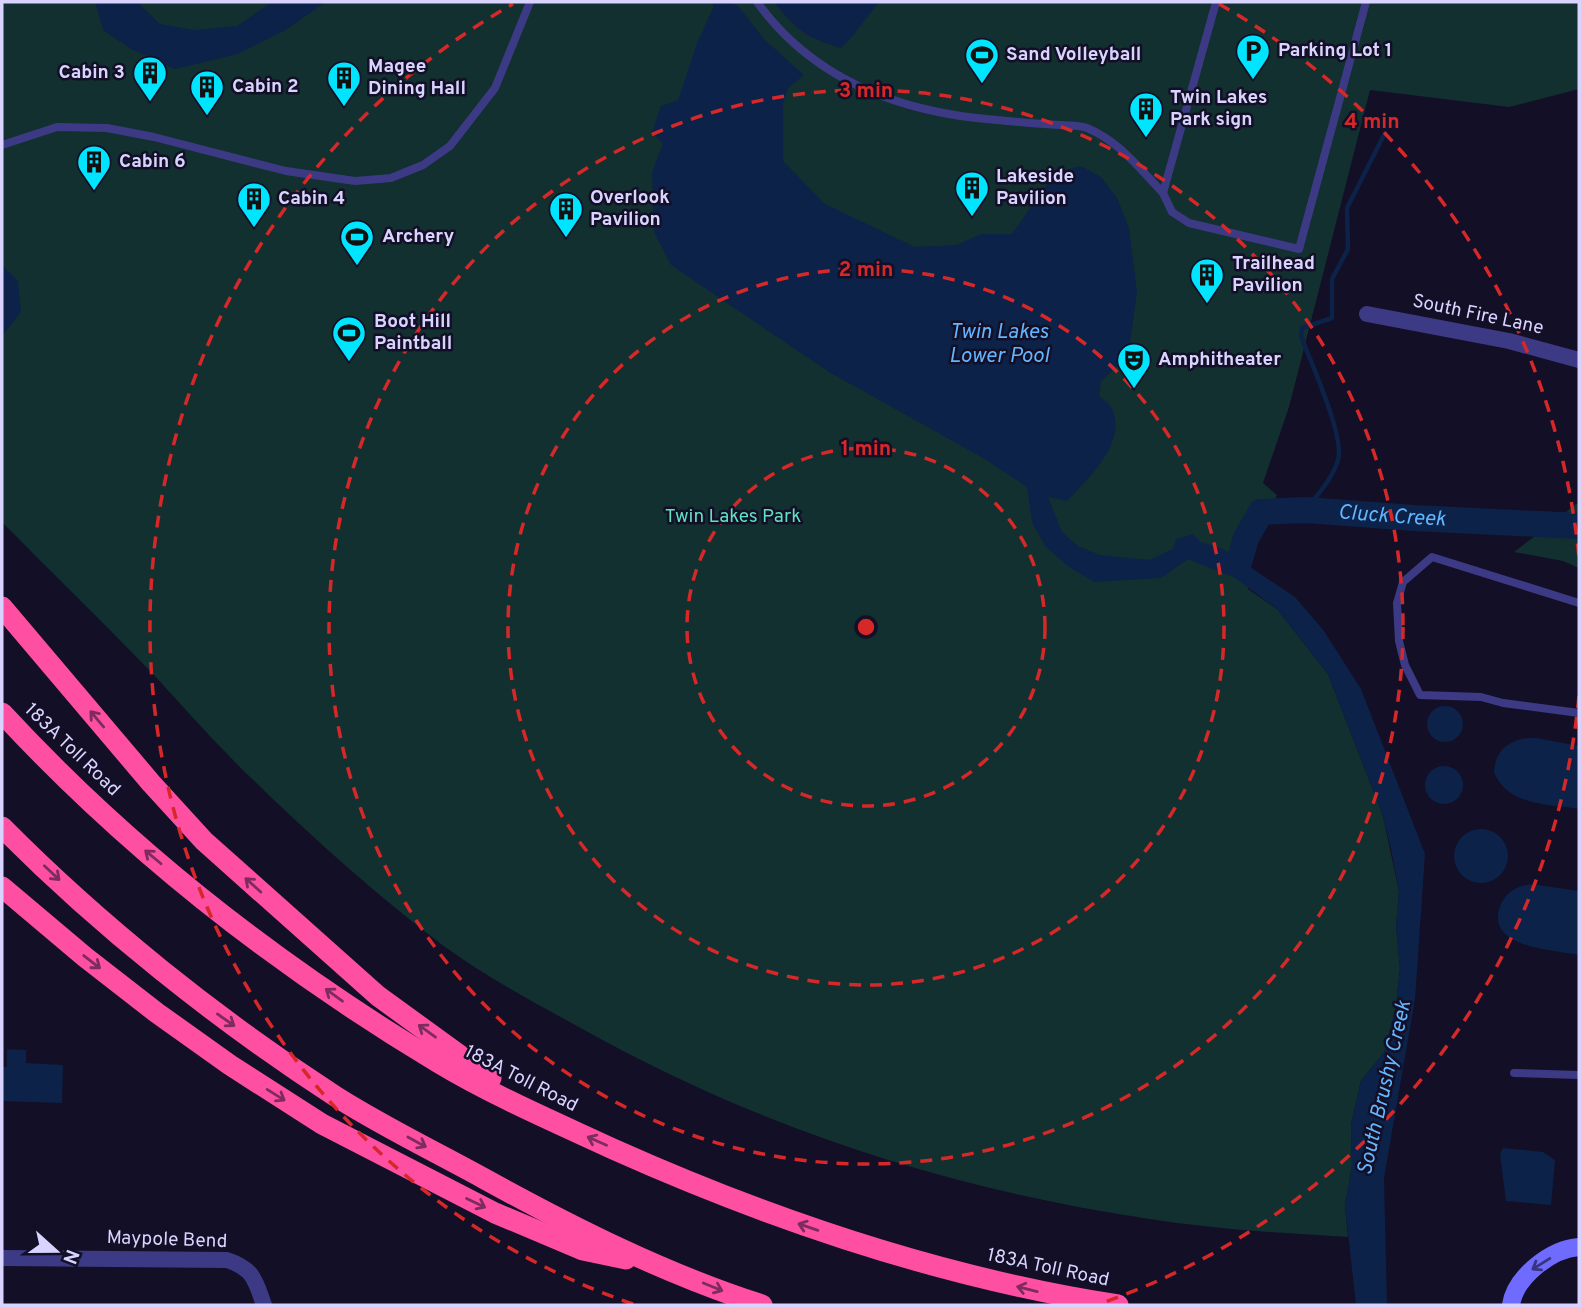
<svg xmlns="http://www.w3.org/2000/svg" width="1581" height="1307" viewBox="0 0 1581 1307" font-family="Overpass,sans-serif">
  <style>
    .green { fill: #12302f }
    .water { fill: #0c2248 }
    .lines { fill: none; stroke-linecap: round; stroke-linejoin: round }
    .stream { stroke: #0c2248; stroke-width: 4.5 }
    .river { stroke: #0c2248; stroke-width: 26 }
    .service { stroke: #3d3a85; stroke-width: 8 }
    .minor { stroke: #3d3a85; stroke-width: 16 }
    .secondary { stroke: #6f6bff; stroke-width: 18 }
    .motorway { stroke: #ff4fa3; stroke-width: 21 }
    .oneway { stroke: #7d2c5e }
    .oneway2 { stroke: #38347d }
    .ring { fill: none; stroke: #d62828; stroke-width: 3.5; stroke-dasharray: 12 9 }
    .labels { text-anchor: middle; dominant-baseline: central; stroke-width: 5; stroke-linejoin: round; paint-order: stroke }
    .poi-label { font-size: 19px; font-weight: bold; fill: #d9d4ff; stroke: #130f26; text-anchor: start }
    .street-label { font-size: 19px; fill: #d9d4ff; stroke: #130f26 }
    .park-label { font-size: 19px; fill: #5fe0c0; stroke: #130f26 }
    .water-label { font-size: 21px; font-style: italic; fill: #62b6ff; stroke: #130f26 }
    .centre { fill: #d62828; stroke: #130f26; stroke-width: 3.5 }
    .ring-label { font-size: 21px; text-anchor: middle; font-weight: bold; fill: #d62828; stroke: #130f26; stroke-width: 5; stroke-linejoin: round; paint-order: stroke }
  </style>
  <rect width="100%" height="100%" fill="#130f26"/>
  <g class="green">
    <path d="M2 2H1579V89L1509 107 1370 90 1289 407 1263 483 1277 495 1246 566 1248 589 1277 609 1328 674 1383 816 1399 892 1396 926 1400 968 1396 1006 1384 1053 1361 1081 1351 1125 1352 1166 1345 1206 1348 1237C1280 1233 1211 1229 1143 1218 945 1188 752 1125 577 1026 531 1001 483 975 441 944 368 888 299 826 234 761 206 733 180 703 153 674 103 622 52 573 2 522Z"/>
    <path d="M1579 502V568L1563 561 1514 552Z"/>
  </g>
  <g class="water">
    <path d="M95 2H137L160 24 194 30 237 26 272 2H326L284 31 238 54 175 69 131 49 103 30Z"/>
    <path d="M713 2H730L738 6 764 39 804 75 788 88 783 104V161L825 204 915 247 957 245 981 234H1012L1055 173 1081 166 1101 177 1117 198 1129 228 1137 292 1128 357 1101 381 1099 396C1102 399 1109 403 1111 407 1129 441 1089 478 1067 501L1048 497 1062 532 1078 546 1100 555 1149 560 1173 549 1176 539 1193 534 1201 542 1223 549 1295 597 1324 631 1361 689 1425 854 1415 999 1384 1178 1387 1305H1356L1345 1206 1352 1166 1351 1125 1361 1081 1384 1053 1396 1006 1400 968 1396 926 1399 892 1391 849 1383 816 1328 674 1277 609 1235 578 1188 559 1161 578 1094 582 1069 567 1045 546 1032 522 1027 487 983 458 829 372 671 265 654 232 652 172 663 144 652 132 661 106 678 100 697 43 713 8Z"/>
    <path d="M774 2H879L851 38 841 48C806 38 796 30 774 2Z"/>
    <path d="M2 265 18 281 21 312 2 336Z"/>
    <circle cx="1445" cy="724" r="18"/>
    <path d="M1536 738 1579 746V809C1548 804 1507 806 1494 772 1495 748 1513 737 1536 738Z"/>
    <circle cx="1444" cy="785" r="19"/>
    <circle cx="1481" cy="856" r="27"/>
    <path d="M1532 884 1579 891V955C1554 950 1482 948 1501 904 1507 891 1518 886 1532 884Z"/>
    <path d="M7 1049 26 1050V1063L63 1065 62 1103 2 1101V1067H7Z"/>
    <path d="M1503 1148 1543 1152 1555 1160 1551 1205 1506 1201 1500 1154Z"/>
  </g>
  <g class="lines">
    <path class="stream" d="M1306 510C1317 495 1333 478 1338 460 1345 436 1310 361 1301 336L1302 328 1332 318V279L1348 249 1347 208 1385 133"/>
    <path class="river" id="s1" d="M1239 563 1246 538 1261 512 1306 510 1414 518 1579 526"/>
    <g class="service">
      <path d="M757 2C814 81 903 113 997 120 1018 122 1039 124 1060 125 1069 126 1079 125 1087 128 1119 141 1140 169 1163 193L1216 2"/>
      <path d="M2 145 57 127 107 128 154 137 286 171 355 181 391 178 423 165 450 146 495 88 530 2"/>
      <path d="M1163 193 1172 212 1189 223 1299 249 1366 2"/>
      <path d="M1579 603 1432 557 1403 582 1397 603 1399 641 1405 665 1420 695 1481 697 1503 703 1579 713"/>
      <path d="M1514 1073 1579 1075"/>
    </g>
    <g class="minor">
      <path d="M1367 314 1509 341 1579 360"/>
      <path d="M2 1258 227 1260C254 1269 255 1280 264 1305"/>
    </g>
    <path class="secondary" d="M1511 1305C1515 1277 1551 1249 1579 1247"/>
    <g class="motorway">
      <path d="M2 607 151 783 204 841 378 996 491 1078"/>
      <path d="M2 713C128 849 279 967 439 1063 494 1096 555 1122 613 1149 774 1221 943 1278 1118 1305"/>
      <path d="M2 827C100 926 218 1020 335 1096 382 1126 434 1151 483 1178 572 1227 665 1274 762 1305"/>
      <path d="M2 887 85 957 157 1013 230 1065 322 1124 495 1213 583 1250 626 1259"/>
    </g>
  </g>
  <defs><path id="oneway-shaft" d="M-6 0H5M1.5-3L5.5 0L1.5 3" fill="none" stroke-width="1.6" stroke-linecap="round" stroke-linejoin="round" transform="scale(1.75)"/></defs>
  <g class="oneway">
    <use href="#oneway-shaft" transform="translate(97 719) rotate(-130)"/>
    <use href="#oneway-shaft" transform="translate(153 857) rotate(-140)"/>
    <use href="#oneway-shaft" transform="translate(52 873) rotate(43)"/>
    <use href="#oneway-shaft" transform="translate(253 885) rotate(-138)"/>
    <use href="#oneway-shaft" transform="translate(92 962) rotate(38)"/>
    <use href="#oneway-shaft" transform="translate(334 995) rotate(-144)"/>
    <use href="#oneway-shaft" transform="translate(226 1020) rotate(35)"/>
    <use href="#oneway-shaft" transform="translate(427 1031) rotate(-144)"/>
    <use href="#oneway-shaft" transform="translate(276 1095) rotate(32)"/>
    <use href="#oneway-shaft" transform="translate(597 1141) rotate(-156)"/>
    <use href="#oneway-shaft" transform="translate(417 1142) rotate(29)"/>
    <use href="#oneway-shaft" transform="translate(476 1203) rotate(26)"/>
    <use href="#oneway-shaft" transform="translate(808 1227) rotate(-161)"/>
    <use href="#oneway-shaft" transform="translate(713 1287) rotate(22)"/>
    <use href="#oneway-shaft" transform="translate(1027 1289) rotate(-166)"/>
  </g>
  <use class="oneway2" href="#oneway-shaft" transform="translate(1541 1264) rotate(148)"/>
  <g class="ring">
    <circle cx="866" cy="627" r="179"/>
    <circle cx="866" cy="627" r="358"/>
    <circle cx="866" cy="627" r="537"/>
    <path d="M1579 696A716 716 0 0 1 1099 1304M633 1304A716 716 0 0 1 513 4M1219 4A716 716 0 0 1 1579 558"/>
  </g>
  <defs>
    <g id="parking-pin" transform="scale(1.75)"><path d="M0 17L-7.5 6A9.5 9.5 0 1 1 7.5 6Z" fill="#00e5ff" stroke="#130f26"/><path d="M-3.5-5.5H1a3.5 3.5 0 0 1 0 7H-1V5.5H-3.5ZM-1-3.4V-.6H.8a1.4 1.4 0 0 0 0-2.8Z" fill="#111"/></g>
    <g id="stadium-pin" transform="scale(1.75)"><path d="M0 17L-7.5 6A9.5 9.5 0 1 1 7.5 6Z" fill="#00e5ff" stroke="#130f26"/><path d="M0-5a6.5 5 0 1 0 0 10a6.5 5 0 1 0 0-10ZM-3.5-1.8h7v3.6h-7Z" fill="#111"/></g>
    <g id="building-pin" transform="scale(1.75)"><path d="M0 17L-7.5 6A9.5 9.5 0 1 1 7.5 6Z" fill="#00e5ff" stroke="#130f26"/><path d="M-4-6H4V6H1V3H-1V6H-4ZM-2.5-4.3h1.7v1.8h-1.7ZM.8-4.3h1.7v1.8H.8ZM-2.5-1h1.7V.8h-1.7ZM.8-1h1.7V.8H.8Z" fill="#111"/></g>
    <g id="theatre-pin" transform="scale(1.75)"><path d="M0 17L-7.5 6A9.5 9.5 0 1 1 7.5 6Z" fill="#00e5ff" stroke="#130f26"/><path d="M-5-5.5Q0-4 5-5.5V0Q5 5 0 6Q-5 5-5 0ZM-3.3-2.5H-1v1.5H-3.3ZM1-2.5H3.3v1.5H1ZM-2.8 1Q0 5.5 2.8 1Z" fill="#111"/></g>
  </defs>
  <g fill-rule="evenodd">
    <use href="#parking-pin" x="1253" y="51"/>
    <use href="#stadium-pin" x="982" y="55"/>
    <use href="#building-pin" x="150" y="73"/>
    <use href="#building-pin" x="344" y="78"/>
    <use href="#building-pin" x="207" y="87"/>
    <use href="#building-pin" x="1146" y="109"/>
    <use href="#building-pin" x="94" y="162"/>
    <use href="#building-pin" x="972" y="188"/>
    <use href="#building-pin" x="254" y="199"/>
    <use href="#building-pin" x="566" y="209"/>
    <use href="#stadium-pin" x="357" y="237"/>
    <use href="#building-pin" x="1207" y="275"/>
    <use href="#stadium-pin" x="349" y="333"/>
    <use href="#theatre-pin" x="1134" y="360"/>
  </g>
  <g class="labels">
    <g class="poi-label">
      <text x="1278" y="51">Parking Lot 1</text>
      <text x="1006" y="55">Sand Volleyball</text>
      <text x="368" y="67">Magee<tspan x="368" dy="22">Dining Hall</tspan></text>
      <text x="125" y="73" text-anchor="end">Cabin 3</text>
      <text x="232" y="87">Cabin 2</text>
      <text x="1170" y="98">Twin Lakes<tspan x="1170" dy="22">Park sign</tspan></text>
      <text x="119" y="162">Cabin 6</text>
      <text x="996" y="177">Lakeside<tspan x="996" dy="22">Pavilion</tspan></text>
      <text x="590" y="198">Overlook<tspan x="590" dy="22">Pavilion</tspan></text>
      <text x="278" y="199">Cabin 4</text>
      <text x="382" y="237">Archery</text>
      <text x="1232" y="264">Trailhead<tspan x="1232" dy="22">Pavilion</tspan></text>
      <text x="374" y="322">Boot Hill<tspan x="374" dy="22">Paintball</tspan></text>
      <text x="1158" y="360">Amphitheater</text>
    </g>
    <g class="street-label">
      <text transform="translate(1478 315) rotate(12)">South Fire Lane</text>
      <text transform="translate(72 750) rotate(44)">183A Toll Road</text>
      <text transform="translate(521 1079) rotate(27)">183A Toll Road</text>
      <text transform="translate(167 1240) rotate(2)">Maypole Bend</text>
      <text transform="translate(1048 1268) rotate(12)">183A Toll Road</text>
    </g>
    <g class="park-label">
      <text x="733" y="517">Twin Lakes Park</text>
    </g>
    <g class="water-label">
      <text x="999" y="332">Twin Lakes<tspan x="999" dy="24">Lower Pool</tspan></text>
      <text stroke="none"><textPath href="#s1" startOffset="187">Cluck Creek</textPath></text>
      <text transform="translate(1385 1088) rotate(-77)">South Brushy Creek</text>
    </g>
  </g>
  <circle cx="866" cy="627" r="10" class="centre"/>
  <g class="ring-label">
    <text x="866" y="97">3 min</text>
    <text x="1372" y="128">4 min</text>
    <text x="866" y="276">2 min</text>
    <text x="866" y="455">1 min</text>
  </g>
  <rect width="1581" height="1307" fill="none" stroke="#d9d4ff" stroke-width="7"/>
  <g transform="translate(56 1251) rotate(111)" stroke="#130f26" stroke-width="5" paint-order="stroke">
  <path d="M0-5L12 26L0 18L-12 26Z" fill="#d9d4ff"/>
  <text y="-10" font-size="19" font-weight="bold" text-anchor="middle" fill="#d9d4ff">N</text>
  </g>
</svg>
